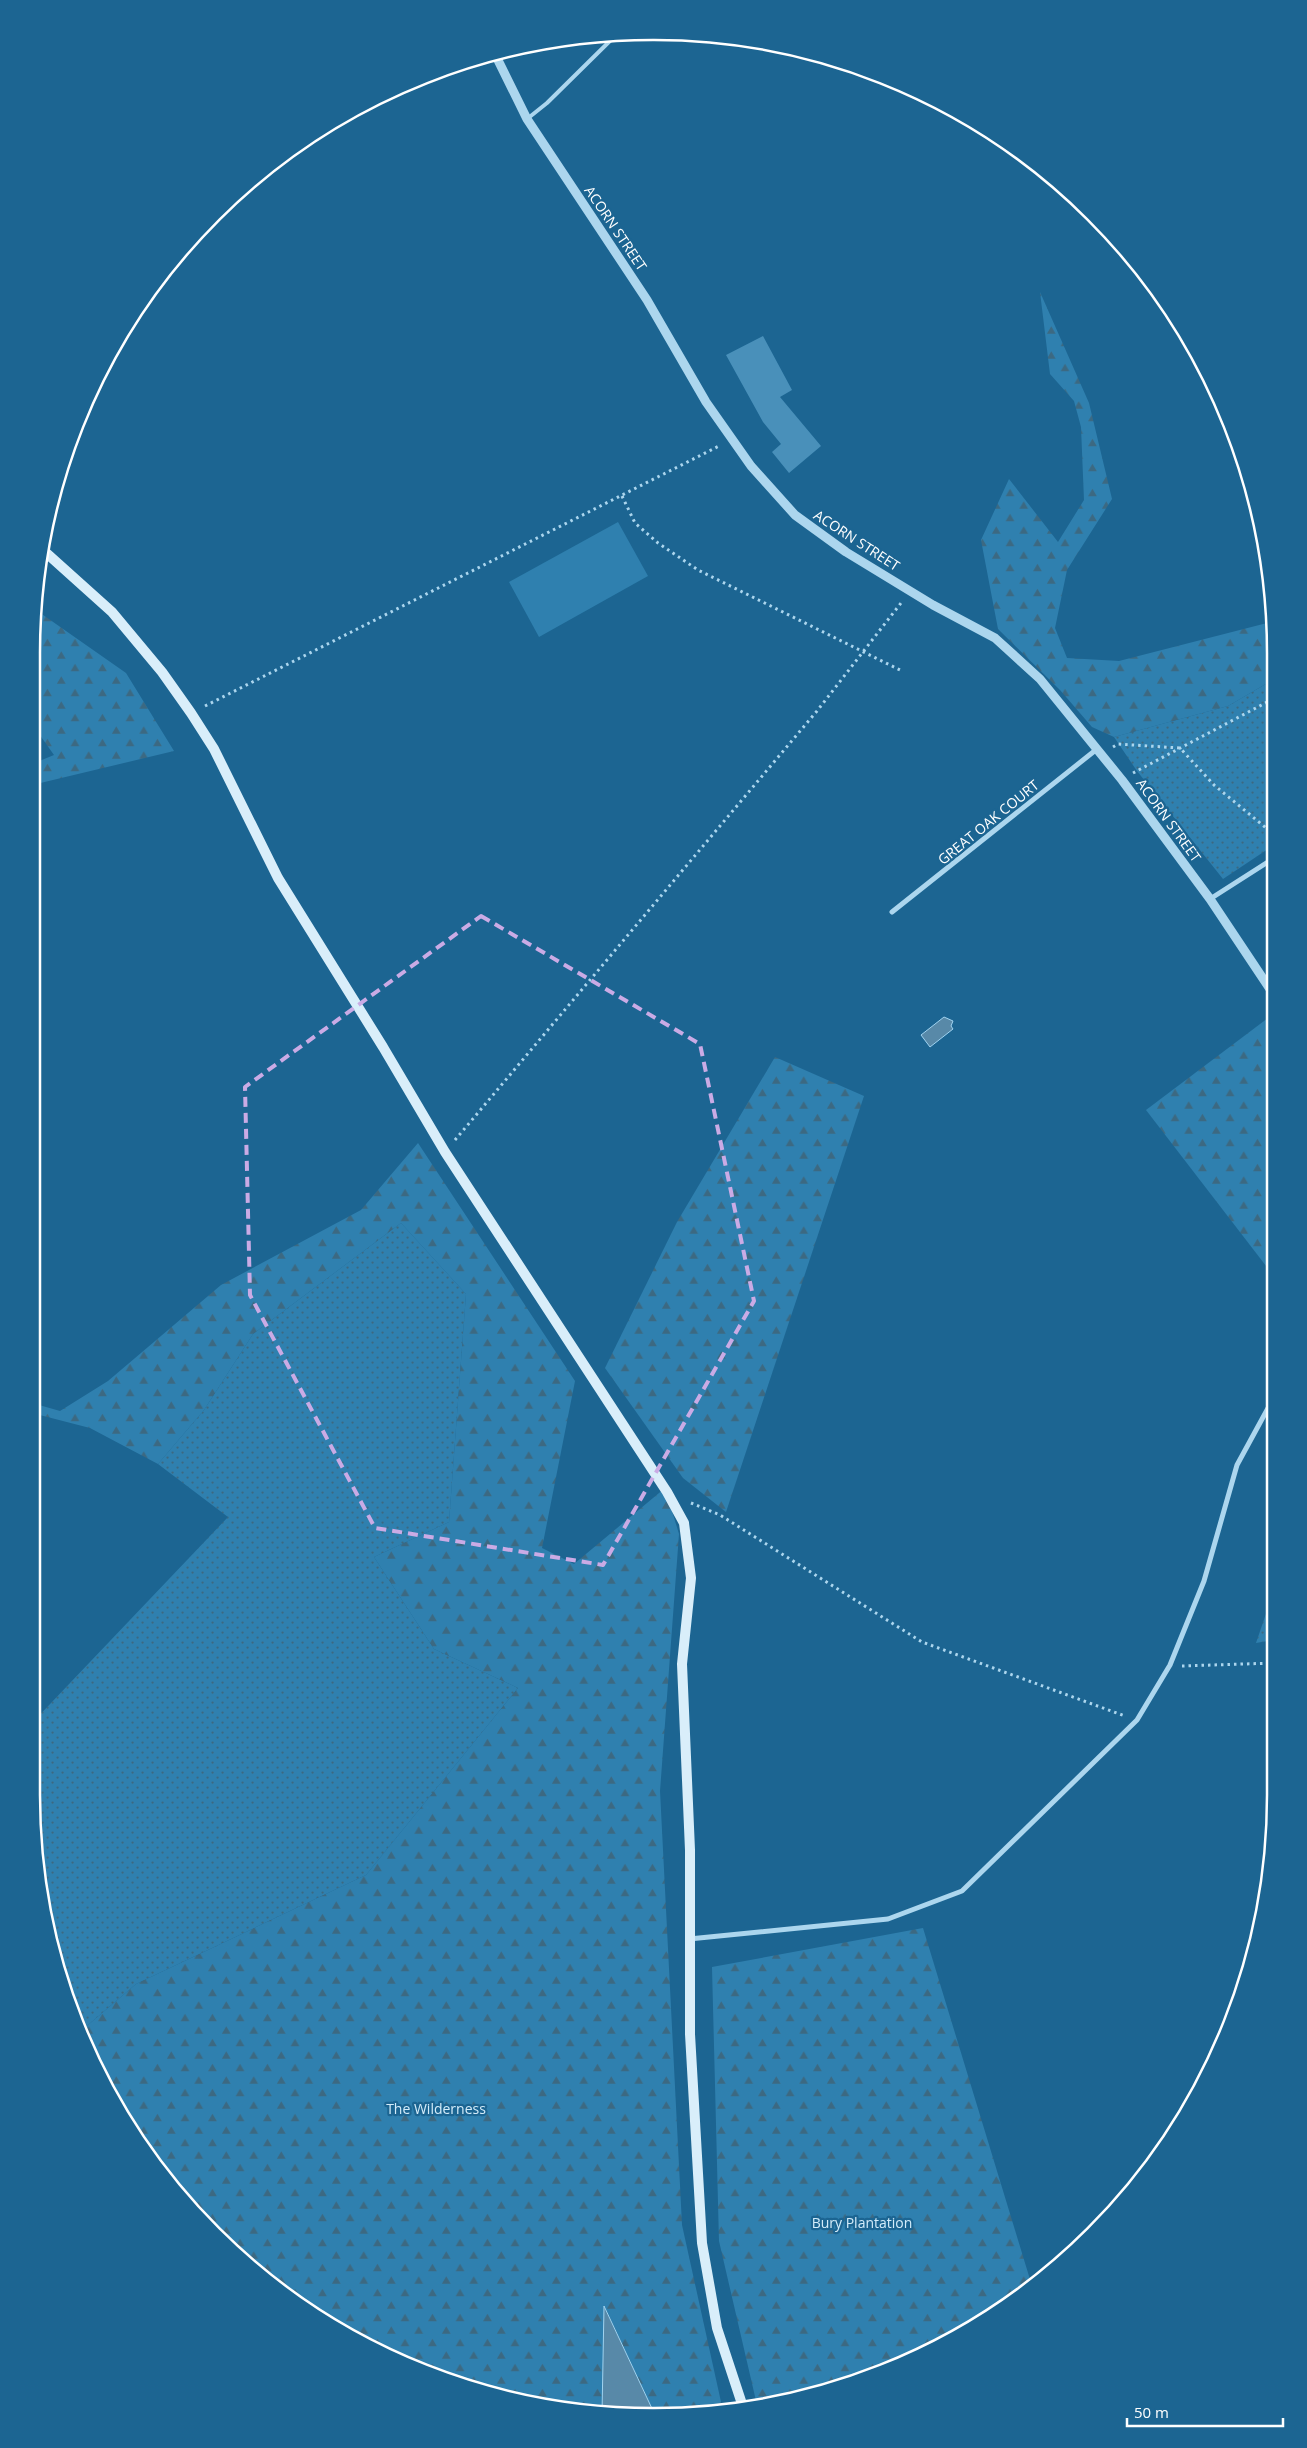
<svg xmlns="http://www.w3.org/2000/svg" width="1307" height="2448" viewBox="0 0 1307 2448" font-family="'Open Sans',sans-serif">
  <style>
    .grass { fill: url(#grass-dots) }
    .forest { fill: url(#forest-firs) }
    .garden { fill: #2f80af }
    .water { fill: #5889a8; stroke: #a0d3f0 }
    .building { fill: #4990ba }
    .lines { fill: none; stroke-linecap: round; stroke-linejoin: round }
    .path { stroke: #acd6ee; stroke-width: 3; stroke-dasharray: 2.5 4; stroke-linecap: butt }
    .service { stroke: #acd6ee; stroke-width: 4 }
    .minor { stroke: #acd6ee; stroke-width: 5 }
    .tertiary { stroke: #acd6ee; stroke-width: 9 }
    .secondary { stroke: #d9eefa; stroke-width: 10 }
    .marked { fill: none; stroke: #caabe5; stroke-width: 4; stroke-dasharray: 10 6; stroke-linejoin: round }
    .labels { text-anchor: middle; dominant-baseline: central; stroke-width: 4.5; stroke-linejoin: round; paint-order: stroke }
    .street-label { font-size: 14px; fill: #fff; stroke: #1c6592 }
    .park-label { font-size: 14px; fill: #d3ecfa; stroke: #1c6592 }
    .rim { fill: none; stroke: #fff; stroke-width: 2.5 }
  </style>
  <defs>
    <pattern id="grass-dots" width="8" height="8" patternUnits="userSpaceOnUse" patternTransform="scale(1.25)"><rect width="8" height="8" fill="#2f80af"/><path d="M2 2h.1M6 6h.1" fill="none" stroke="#3c6982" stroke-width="1.8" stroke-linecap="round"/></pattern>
    <pattern id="forest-firs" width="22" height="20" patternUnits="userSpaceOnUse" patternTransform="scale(1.25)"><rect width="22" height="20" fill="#2f80af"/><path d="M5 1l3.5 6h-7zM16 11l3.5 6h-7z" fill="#3c6982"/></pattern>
  </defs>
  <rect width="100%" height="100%" fill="#1c6592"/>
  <g class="grass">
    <path d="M1271 681V847L1223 879 1137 771 1114 737 1228 706Z"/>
    <path d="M401 1223 466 1294 449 1522 374 1557 434 1649 518 1688 366 1875 136 1984 81 2031C36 1933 31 1830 31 1724L228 1517 158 1464 204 1410 253 1334Z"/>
    <path d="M1274 1592V1640L1256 1643 1271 1599Z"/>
  </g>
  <g class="forest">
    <path d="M1040 292 1089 403 1112 499 1067 570 1055 628 1067 658 1119 661 1271 622V681L1228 706 1114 737 1092 727 1060 690 998 629 981 540 1009 479 1058 542 1084 500 1081 427 1074 401 1050 374Z"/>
    <path d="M36 610 126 673 174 751 32 785V764L54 755 32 724 33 613Z"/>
    <path d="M1272 1015 1273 1275 1146 1110Z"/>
    <path d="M775 1057 864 1096 726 1512 683 1478 605 1368 677 1222Z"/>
    <path d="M418 1143 575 1381 542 1548 574 1564 665 1488 679 1534 660 1791 682 2225 723 2411 694 2415H655L605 2307 602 2414 493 2396 415 2369 308 2312 243 2262 160 2174 114 2105 81 2031 136 1984 366 1875 518 1688 434 1649 374 1557 449 1522 466 1294 401 1223 253 1334 204 1410 158 1464 90 1428 32 1413V1403L60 1411 108 1381 221 1285 361 1210Z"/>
    <path d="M923 1928 1032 2286C973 2332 887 2378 814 2396 795 2400 776 2402 757 2405L719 2241 712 1967Z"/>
  </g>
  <path class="garden" d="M618 522 648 576 539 637 509 582Z"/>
  <g class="water">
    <path d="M944 1017 953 1021 951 1026 953 1029 930 1047 921 1035Z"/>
    <path d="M604 2306 655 2415 602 2414Z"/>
  </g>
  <path class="building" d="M763 336 792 390 780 397 821 446 789 473 772 452 781 444 763 422 726 355Z"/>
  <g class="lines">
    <g class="path">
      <path d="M622 496 635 523 658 543 698 570 900 670"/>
      <path d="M38 578 46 572"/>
      <path d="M205 706 719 446"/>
      <path d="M1113 747 1118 744 1180 748 1214 785 1271 832"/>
      <path d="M1133 773 1271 700"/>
      <path d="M455 1140 817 711 901 603"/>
      <path d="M691 1503 720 1515 922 1642 1125 1716"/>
      <path d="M1182 1666 1274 1663"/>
    </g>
    <path class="service" d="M527 119 547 103 618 33"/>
    <g class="minor">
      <path d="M1210 899 1271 860"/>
      <path d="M892 912 1097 749"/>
      <path d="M689 1939 888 1919 962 1891 1137 1720 1170 1665 1204 1581 1237 1465 1273 1399"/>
    </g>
    <path class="tertiary" d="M494 52 527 119 647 300 706 402 751 466 795 515 846 552 933 605 995 638 1040 679 1122 780 1210 899 1272 992"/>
    <path class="secondary" d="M43 550 112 612 162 672 191 713 214 749 278 878 383 1047 445 1152 667 1492 684 1523 691 1578 682 1664 690 1850V2034L702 2243 717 2328 743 2407"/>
  </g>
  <path class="marked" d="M481 916 700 1044 754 1301 603 1565 375 1528 250 1295 245 1087Z"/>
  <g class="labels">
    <g class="street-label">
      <text transform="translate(616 228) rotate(56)">ACORN STREET</text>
      <text transform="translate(857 540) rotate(33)">ACORN STREET</text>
      <text transform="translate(1169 820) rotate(54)">ACORN STREET</text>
      <text transform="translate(988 822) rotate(-39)">GREAT OAK COURT</text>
    </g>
    <g class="park-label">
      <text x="436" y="2108">The Wilderness</text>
      <text x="862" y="2222">Bury Plantation</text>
    </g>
  </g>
  <path d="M0 0H1307V2448H0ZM653 40H654A613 613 0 0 1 1267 653V1795A613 613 0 0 1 654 2408H653A613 613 0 0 1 40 1795V653A613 613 0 0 1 653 40Z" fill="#1c6592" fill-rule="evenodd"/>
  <path class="rim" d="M653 40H654A613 613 0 0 1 1267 653V1795A613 613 0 0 1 654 2408H653A613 613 0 0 1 40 1795V653A613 613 0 0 1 653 40Z"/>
  <path d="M1127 2418v8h156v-8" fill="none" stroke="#ffffff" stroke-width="2.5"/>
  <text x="1134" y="2418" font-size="15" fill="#ffffff" stroke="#1c6592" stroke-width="4" paint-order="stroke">50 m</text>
</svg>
